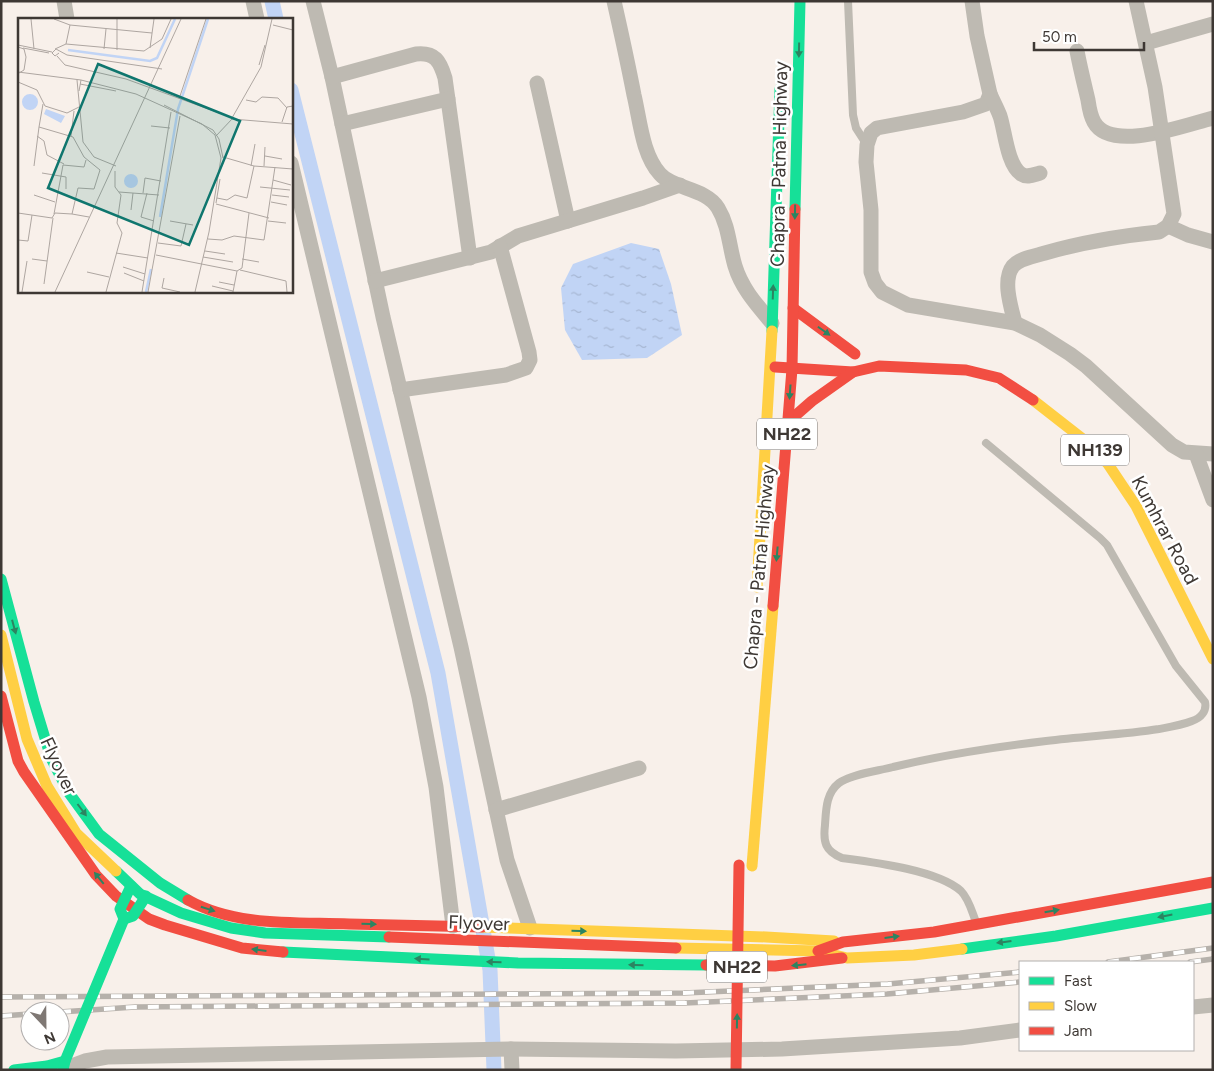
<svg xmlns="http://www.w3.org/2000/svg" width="1214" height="1071" viewBox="0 0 1214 1071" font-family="Figtree,sans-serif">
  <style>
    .water { fill: url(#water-ripples) }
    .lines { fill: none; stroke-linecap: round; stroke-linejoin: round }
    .canal { stroke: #c1d4f5; stroke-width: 15 }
    .lane { stroke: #bebab2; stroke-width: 8 }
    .street { stroke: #bebab2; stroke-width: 15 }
    .fast { stroke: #16e098; stroke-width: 11 }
    .slow { stroke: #ffcf43; stroke-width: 11 }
    .jam { stroke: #f24e42; stroke-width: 11 }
    .rail-casing { stroke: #b6b1ab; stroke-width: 5.5 }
    .rail { stroke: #fff; stroke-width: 4; stroke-dasharray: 11; stroke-linecap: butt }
    .fast-bridge { stroke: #16e098; stroke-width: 11 }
    .jam-bridge { stroke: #f24e42; stroke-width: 11 }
    .oneway { fill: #2c8461 }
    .labels { text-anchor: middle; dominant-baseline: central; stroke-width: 5; stroke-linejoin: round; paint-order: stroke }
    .shield { fill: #fff; stroke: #787471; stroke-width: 1 }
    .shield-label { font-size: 18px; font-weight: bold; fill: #3e3834 }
    .street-label { font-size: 19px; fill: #3e3834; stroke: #fff }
    .inset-river { fill: none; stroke: #c1d4f5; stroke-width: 2.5 }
    .inset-road { fill: none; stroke: #aea6a1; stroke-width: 1 }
    .view { fill: #0f766e; fill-opacity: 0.15; stroke: #0f766e; stroke-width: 2.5 }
    .inset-edge { fill: none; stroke: #3e3834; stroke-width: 2.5 }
  </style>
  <defs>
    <pattern id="water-ripples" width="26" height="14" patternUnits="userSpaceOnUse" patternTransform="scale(1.25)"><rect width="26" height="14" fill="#c1d4f5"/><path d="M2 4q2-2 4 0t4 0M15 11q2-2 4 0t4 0" fill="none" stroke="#a7b7d3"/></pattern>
  </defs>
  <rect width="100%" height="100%" fill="#f8f0ea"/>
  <path class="water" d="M631 243 659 249 671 284 682 335 647 358 582 360 565 330 561 288 573 264Z"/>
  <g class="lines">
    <g class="canal">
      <path d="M272 1 276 19"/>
      <path d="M291 90 438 673 490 970 494 1070"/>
    </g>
    <g class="lane">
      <path d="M848 1 853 115 856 128 867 145"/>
      <path d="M976 922C972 912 969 899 961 891 938 870 872 862 842 858 825 851 823 842 825 825 826 810 826 793 839 783 851 774 878 771 893 767 943 755 995 747 1046 741 1084 736 1121 735 1159 729 1170 727 1182 725 1192 721 1201 718 1207 711 1205 702L1176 666 1107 545 1100 538 986 443"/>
    </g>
    <g class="street">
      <path d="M64 1 67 19"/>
      <path d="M253 1 257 19"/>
      <path d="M313 1 332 77 383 317 461 647 507 860 530 928"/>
      <path d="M614 1C621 32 628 64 634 95 640 120 642 154 660 174 673 189 706 188 718 208 729 226 729 246 735 266 742 289 757 305 772 323"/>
      <path d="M972 1 977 36 990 94 986 104 963 112 877 128 871 133 867 145 866 162 871 210V272L875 283 882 292 908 305 1015 323 1040 335 1070 354 1086 366 1172 445 1184 452 1213 454"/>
      <path d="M1146 43 1213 24"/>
      <path d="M1077 51C1080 67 1084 83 1088 100 1089 107 1090 115 1094 122 1111 153 1185 125 1213 118"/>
      <path d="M332 77 416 54C435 52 440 61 445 78L470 258"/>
      <path d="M537 83 568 221"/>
      <path d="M990 94C993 101 997 108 1000 116 1005 131 1007 164 1021 174 1027 178 1033 175 1040 173"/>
      <path d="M342 124 448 99"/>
      <path d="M291 163 419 697 436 787 453 926"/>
      <path d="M1168 226 1188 235 1213 242"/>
      <path d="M375 281 491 252 518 236 643 198 680 185"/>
      <path d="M1015 323C1011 307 1002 280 1013 266 1020 258 1035 256 1045 253 1083 242 1120 236 1159 232L1168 226 1174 214 1155 87 1136 1"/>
      <path d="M400 390 506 375 526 368 530 360 529 352 500 246"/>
      <path d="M1196 454 1213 500"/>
      <path d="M496 810 639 768"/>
      <path d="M1193 1007 1213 1005"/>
      <path d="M511 1049 512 1070"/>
      <path d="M61 1070 85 1061 107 1057 511 1049 676 1051 782 1049 960 1038 1020 1030"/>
    </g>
    <g class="fast">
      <path d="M795 209 800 1"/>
      <path d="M772 331 780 89"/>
      <path d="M1 579 34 702 51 758 69 793 99 834 160 883 188 900"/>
      <path d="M116 871 140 894 181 913 231 928 265 933 389 937"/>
      <path d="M962 949 1056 936 1213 908"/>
      <path d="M283 952 518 963 706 965"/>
      <path d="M14 1070 47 1066 65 1061"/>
    </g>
    <g class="slow">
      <path d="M1033 400 1088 443 1108 464 1136 506 1213 659"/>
      <path d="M757 587 772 331"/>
      <path d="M1 635 27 739 47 786 76 833 116 871"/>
      <path d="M752 866 773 606"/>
      <path d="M482 927 766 937 834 941"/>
      <path d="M676 948 818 951 847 958 914 955 962 949"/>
    </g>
    <g class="jam">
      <path d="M793 308 855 354"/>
      <path d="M775 367 853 372 879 366 966 370 999 378 1033 400"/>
      <path d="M788 422 812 401 853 372"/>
      <path d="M773 606 792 369 795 209"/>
      <path d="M1 696 18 761 24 772 96 875 116 896 149 919 165 925 242 948 283 952"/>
      <path d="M188 900C236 927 296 922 349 924 393 925 438 926 482 927"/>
      <path d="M389 937 676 948"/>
      <path d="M818 951 843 942 934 932 1213 882"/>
      <path d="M706 965 775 966 842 958"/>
    </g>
    <g class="rail-casing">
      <g id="rail">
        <path d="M1108 962 1213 948"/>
        <path d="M1190 962 1213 959"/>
        <path d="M1 997 684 993 888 984 1020 972"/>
        <path d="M60 1012 135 1007 685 1003 887 994 1020 982"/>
        <path d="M1 1016 30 1014"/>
      </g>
    </g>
    <use href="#rail" class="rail"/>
    <g class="fast-bridge">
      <path d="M124 919 133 916 146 896"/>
      <path d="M63 1070 65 1061 124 919 120 909 131 886"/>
    </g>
    <path class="jam-bridge" d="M736 1070 739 865"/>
  </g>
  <defs><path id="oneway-solid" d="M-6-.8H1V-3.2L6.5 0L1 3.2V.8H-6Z" transform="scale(1.25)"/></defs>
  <g class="oneway">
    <use href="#oneway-solid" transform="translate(799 50) rotate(91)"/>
    <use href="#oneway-solid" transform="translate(795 212) rotate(91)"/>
    <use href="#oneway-solid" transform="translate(773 292) rotate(-88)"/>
    <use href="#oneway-solid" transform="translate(824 331) rotate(35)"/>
    <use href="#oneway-solid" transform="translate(790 392) rotate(94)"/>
    <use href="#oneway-solid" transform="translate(777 554) rotate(95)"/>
    <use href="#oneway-solid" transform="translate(14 627) rotate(75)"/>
    <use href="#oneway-solid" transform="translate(82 810) rotate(53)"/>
    <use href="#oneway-solid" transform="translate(99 878) rotate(-129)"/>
    <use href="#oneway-solid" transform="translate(208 909) rotate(18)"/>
    <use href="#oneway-solid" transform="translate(1052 911) rotate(-10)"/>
    <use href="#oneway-solid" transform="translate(1165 916) rotate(169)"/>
    <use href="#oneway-solid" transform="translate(369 924) rotate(1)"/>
    <use href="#oneway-solid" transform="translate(579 931) rotate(2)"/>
    <use href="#oneway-solid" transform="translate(892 937) rotate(-7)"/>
    <use href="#oneway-solid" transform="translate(1004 942) rotate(173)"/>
    <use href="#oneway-solid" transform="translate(259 950) rotate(-173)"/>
    <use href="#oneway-solid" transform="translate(422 959) rotate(-177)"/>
    <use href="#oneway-solid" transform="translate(494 962) rotate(-178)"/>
    <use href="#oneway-solid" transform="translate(636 965) rotate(-179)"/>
    <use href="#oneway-solid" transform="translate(799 965) rotate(174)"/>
    <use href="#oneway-solid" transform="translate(737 1021) rotate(-89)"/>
  </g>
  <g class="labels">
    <g class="shield">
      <rect x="757" y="418.5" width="60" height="31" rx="4"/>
      <rect x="1061" y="434.5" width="68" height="31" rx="4"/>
      <rect x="707" y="951.5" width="60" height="31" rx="4"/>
    </g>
    <g class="shield-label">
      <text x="787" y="434">NH22</text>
      <text x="1095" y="450">NH139</text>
      <text x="737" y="967">NH22</text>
    </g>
    <g class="street-label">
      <text transform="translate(779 164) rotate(-89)">Chapra - Patna Highway</text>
      <text transform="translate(1165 530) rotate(62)">Kumhrar Road</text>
      <text transform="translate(759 567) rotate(-85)">Chapra - Patna Highway</text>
      <text transform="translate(59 766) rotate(65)">Flyover</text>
      <text transform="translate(479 923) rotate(2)">Flyover</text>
    </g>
  </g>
  <g transform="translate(18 18)">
    <rect width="275" height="275" fill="#f8f0ea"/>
    <path d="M4 84a8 8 0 1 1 16 0a8 8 0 1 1-16 0ZM28 91 47 98 43 105 26 96ZM106 163a7 7 0 1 1 14 0a7 7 0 1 1-14 0Z" fill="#c1d4f5"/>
    <path class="inset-river" d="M50 32 132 43 139 40 157 1M142 199 160 91 190 1M128 274 133 251"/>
    <path class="inset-road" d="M13 1 16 31M36 1 52 7M99 1V32M255 7 275 12M48 26 52 7 134 15M0 27 34 34M0 29 6 31 8 39 6 52 1 55M5 30 31 35M132 30 136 1M37 31 48 26 126 33 144 21 153 1M86 31 88 11M41 35 37 38 34 35 38 31 49 37 144 51M39 38 47 47 108 61 215 100M241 47 247 27M0 54 63 62 61 73M59 62 65 124 76 139 98 148M63 62 118 76 184 106 197 117 203 140 191 214 177 274M0 64 19 72 27 88 49 95 61 89M62 66 98 73M161 81 188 1M228 82 238 84 244 79 260 80 269 90M25 86 21 109 55 119 66 139 82 152 76 171 60 170 54 196 71 199M146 87 195 112 201 121 205 140M214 100 243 49 254 1M264 104 269 89 275 88M133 108 152 110M19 118 26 123 29 137 46 146M53 118 56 93M198 118 214 101 275 106M247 138 264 141M205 139 236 148M16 148 21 109M233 148 237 126M246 148 247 129M24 155 48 159V171M255 162 273 167M242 169 272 172M101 174 141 177M125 175 127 160 143 163M129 175 123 199 136 203M16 177 37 184M254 177 271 179M199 180 209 182 217 177 229 180 236 148 275 151M253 184 269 187M198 185 202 161M198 186 251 200M113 192 115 175M0 195 34 200 37 195 54 196M36 196 45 147 66 149 68 142M152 203 175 207M250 203 268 205M190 221 204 222 216 218 246 222 257 149M0 222 10 223 14 197M140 225 163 228 168 206M187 233 207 236M98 235 130 240M138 237 219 253M185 239 215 244M14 241 29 243M224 241 241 244M105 249 127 256M222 252 268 263 269 274M69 254 91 259M106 255 126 263M146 260 144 270 162 274M201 264 216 267M26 266 35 200M194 268 215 273M4 274 9 243M37 274 163 1M88 274 104 215 99 205 103 177 97 169V153M124 274 153 94M130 274 162 98M215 274 219 253 224 250 231 195"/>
    <path class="view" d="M80 46 222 103 171 227 30 170Z"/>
    <rect width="275" height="275" class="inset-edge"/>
  </g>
  <rect width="1214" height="1071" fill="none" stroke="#3e3834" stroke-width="5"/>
  <rect x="1019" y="961" width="175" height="90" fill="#ffffff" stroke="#b2afae"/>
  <rect x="1029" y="977" width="25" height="8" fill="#16e098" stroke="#b2afae"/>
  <text x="1064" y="986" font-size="15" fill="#3e3834">Fast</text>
  <rect x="1029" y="1002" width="25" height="8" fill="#ffcf43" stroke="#b2afae"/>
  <text x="1064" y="1011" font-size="15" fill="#3e3834">Slow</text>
  <rect x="1029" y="1027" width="25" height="8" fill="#f24e42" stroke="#b2afae"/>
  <text x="1064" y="1036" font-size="15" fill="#3e3834">Jam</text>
  <g transform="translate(45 1026) rotate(158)"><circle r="24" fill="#ffffff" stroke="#b2afae"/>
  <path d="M0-4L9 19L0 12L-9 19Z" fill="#7f7874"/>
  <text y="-8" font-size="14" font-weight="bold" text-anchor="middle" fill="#3e3834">N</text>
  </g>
  <path d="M1034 42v8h110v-8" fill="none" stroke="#3e3834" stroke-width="2.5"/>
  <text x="1042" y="42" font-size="15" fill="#3e3834" stroke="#ffffff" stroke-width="4" paint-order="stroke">50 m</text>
</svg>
